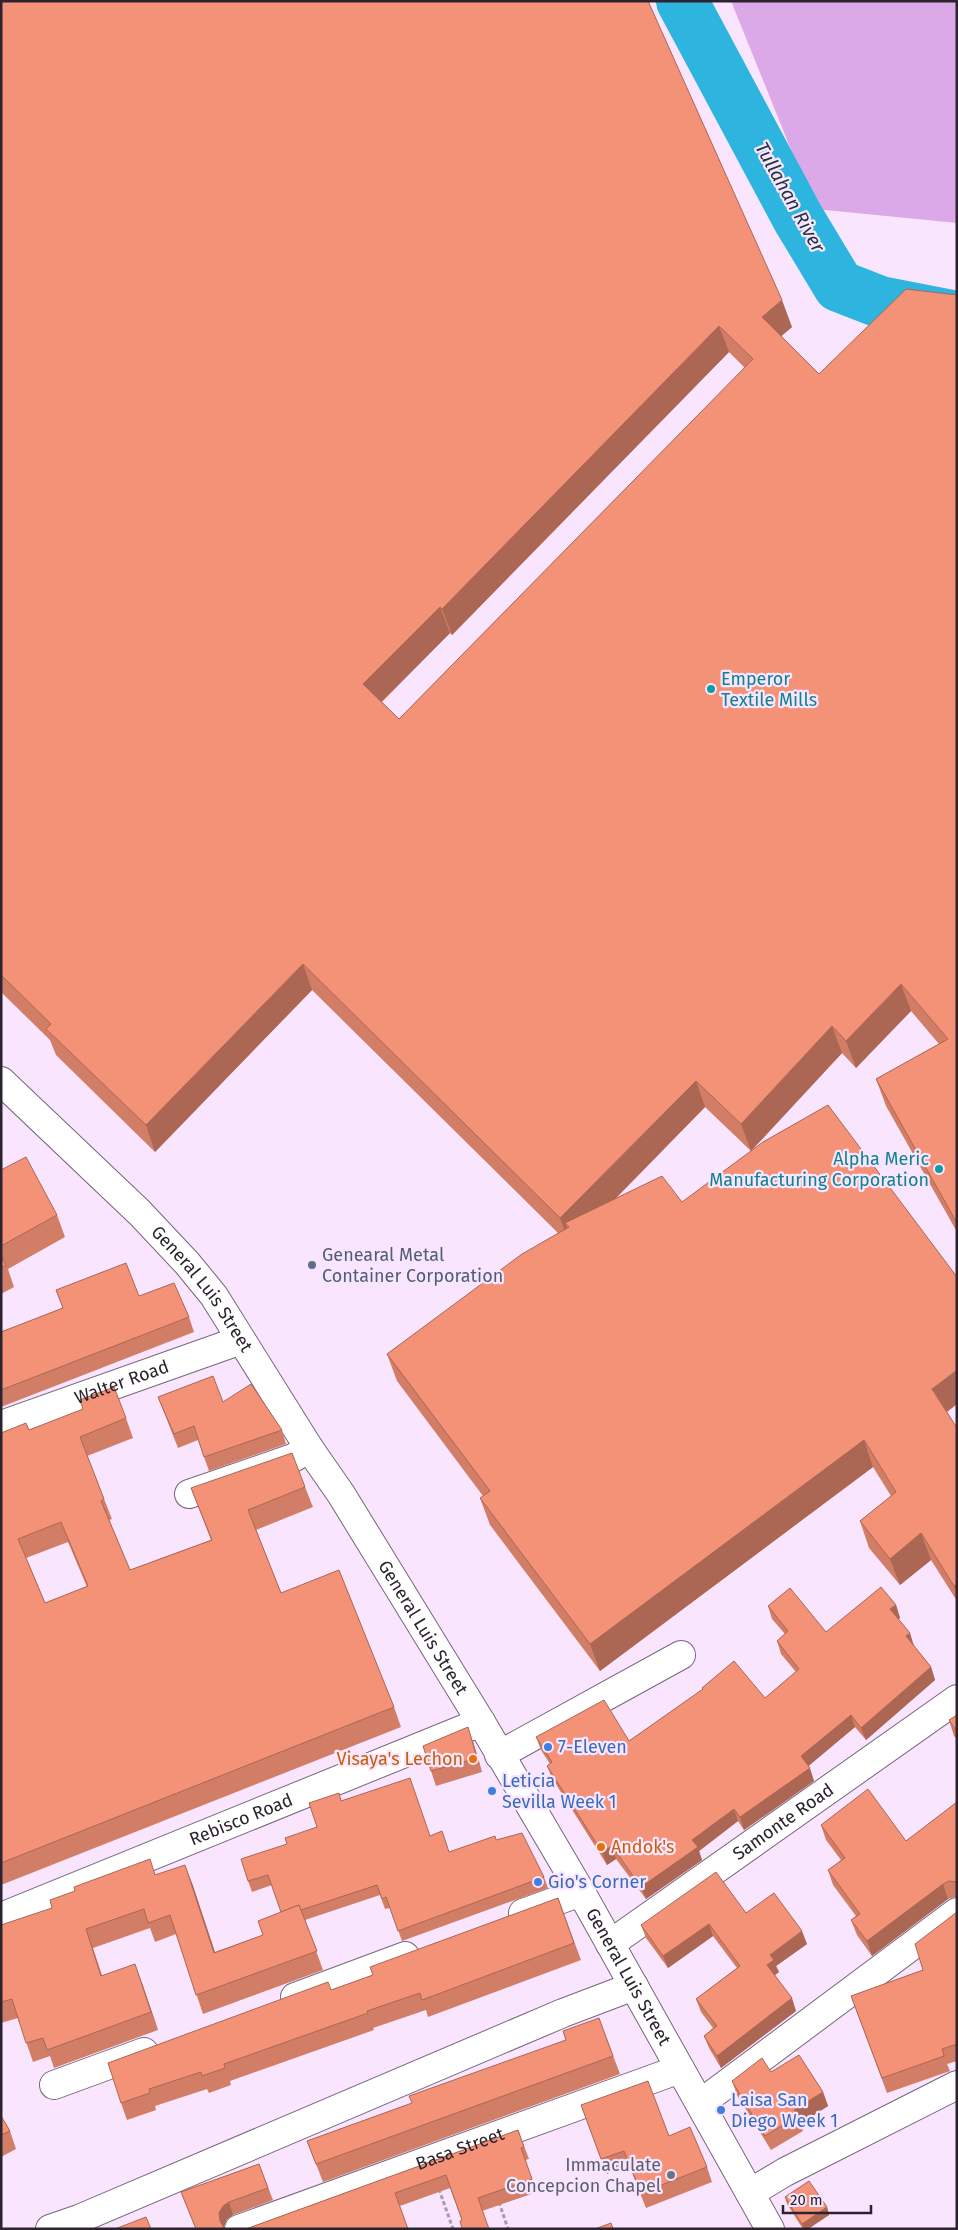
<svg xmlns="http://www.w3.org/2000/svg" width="958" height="2230" viewBox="0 0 958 2230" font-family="'Fira Sans',sans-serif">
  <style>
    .green { fill: #dca9e8 }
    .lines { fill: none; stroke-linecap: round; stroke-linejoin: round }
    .river { stroke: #2eb5df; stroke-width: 52 }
    .minor-casing { stroke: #77657c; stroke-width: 30 }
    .major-casing { stroke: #77657c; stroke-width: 30 }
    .path { stroke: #a999ad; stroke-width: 3; stroke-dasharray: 4 2.5; stroke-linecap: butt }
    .minor { stroke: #fff; stroke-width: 28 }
    .major { stroke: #fff; stroke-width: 28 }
    .wall { fill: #d27e67; fill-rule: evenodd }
    .shaded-wall { fill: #ab6654 }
    .building { fill: #f49278; stroke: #ab6654; fill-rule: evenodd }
    .culture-dot { fill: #0f9aa8; stroke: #fae5ff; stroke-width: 2 }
    .service-dot { fill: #5c6f8a; stroke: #fae5ff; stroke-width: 2 }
    .shop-dot { fill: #3f7fe0; stroke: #fae5ff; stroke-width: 2 }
    .food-dot { fill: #e8710a; stroke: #fae5ff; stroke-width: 2 }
    .worship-dot { fill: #6b7280; stroke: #fae5ff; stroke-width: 2 }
    .labels { text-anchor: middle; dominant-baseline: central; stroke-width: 4.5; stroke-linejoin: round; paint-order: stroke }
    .culture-label { font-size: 18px; fill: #0d838f; stroke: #fae5ff; text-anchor: start }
    .service-label { font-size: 18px; fill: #4e5e75; stroke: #fae5ff; text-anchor: start }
    .street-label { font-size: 18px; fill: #2b232d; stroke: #fae5ff }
    .shop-label { font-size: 18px; fill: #366cbe; stroke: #fae5ff; text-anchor: start }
    .food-label { font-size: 18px; fill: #c56008; stroke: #fae5ff; text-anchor: end }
    .worship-label { font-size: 18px; fill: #5b616d; stroke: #fae5ff; text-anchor: end }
    .water-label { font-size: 19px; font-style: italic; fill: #1d323b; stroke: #fae5ff }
  </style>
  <rect width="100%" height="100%" fill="#fae5ff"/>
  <path class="green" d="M731 1H957V223L815 209Z"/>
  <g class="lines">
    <path class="river" d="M682 1 798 218 839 286 880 302 957 317"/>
    <g class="minor-casing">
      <g id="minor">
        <path id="s1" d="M1 1425 241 1340"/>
        <path d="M189 1494 293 1458 309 1448"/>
        <path d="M499 1755 681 1655"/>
        <path d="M523 1913 581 1892"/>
        <path id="s2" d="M1 1917 481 1722"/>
        <path id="s3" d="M610 1944 957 1699"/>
        <path d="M295 1997 405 1956"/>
        <path d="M54 2085 144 2052"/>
        <path d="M701 2103 957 1912"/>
        <path d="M750 2193 785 2172 957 2085"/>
        <path d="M50 2229 79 2219 563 2013 634 1986"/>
        <path id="s4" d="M239 2229 680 2069"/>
      </g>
    </g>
    <g class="major-casing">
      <g id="major">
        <path id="s5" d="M1 1081 140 1213 187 1263 214 1296 309 1448 341 1494 481 1722 581 1892 770 2229"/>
      </g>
    </g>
    <g class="path">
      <path d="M439 2189 453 2229"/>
      <path d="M499 2202 508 2229"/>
    </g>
    <use href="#minor" class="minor"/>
    <use href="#major" class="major"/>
  </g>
  <g class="wall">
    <path d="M1 1 792 327 781 336 819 374 957 295V1232L886 1106 876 1079 939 1044 911 1011 856 1068 842 1053 751 1151 705 1107 615 1199 682 1202 957 1404 947 1412 957 1428V1601L931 1560 900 1585 869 1548 860 1521 891 1496 873 1467 600 1671 490 1525 480 1498 483 1496 397 1381 387 1354 558 1233 312 990 155 1152 56 1055 50 1040 1 992ZM729 352 745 368 399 719 382 702 450 633 452 635Z"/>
    <path d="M1 1170 57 1215 65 1237 8 1269 14 1287 1 1294Z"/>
    <path d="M56 1290 139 1296 189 1317 194 1332 1 1407V1332L63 1308Z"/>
    <path d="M158 1397 223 1402 282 1430 286 1444 209 1471 198 1440 178 1448Z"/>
    <path d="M126 1418 133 1438 87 1456 112 1519 109 1520 130 1570 211 1540 191 1488 305 1487 313 1507 256 1530 281 1593 394 1707 401 1727 1 1885V1433ZM68 1542 87 1587 45 1603 26 1558Z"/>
    <path d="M896 1605 900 1618 898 1619 914 1646 931 1667 935 1680 866 1740 855 1727 808 1766 814 1781 744 1830 738 1821 699 1851 702 1860 646 1899 616 1859 607 1865 552 1778 547 1766 550 1764 541 1750 536 1737 629 1741 703 1690 702 1688 765 1698 796 1672 781 1654 777 1641 785 1634 772 1619 768 1606 826 1632Z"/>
    <path d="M949 1720 957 1732V1739L954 1736Z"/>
    <path d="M473 1742 482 1772 436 1786 431 1771Z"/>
    <path d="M341 1801 430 1835 449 1852 496 1840 544 1877 548 1888 402 1941 390 1908 385 1909 380 1895 305 1920 323 1970 203 2014 176 1934 155 1942 150 1928 93 1948 102 1975 142 1983 158 2030 54 2068 50 2056 33 2062 18 2018 1 2023V1925L155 1875 192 1883 215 1952 263 1935 281 1912 272 1885 252 1892 248 1881 287 1844 317 1827Z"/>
    <path d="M957 1802V1897H955L948 1899 872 1956 857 1935 851 1920 856 1916 833 1885 828 1870 841 1860 826 1840 821 1825 906 1841Z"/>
    <path d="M558 1898 581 1960 428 2017 426 2010 373 2028 374 2030 230 2081 231 2085 209 2093 207 2089 155 2106 156 2110 127 2120 121 2103 331 1990 373 1975Z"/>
    <path d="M957 1912V2061L947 2064 950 2071 887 2093 851 1996 923 1970Z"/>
    <path d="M746 1913 807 1944 776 1966 779 1972 775 1975 796 2011 721 2068 709 2048 704 2036 713 2028 701 2012 696 1999 737 1968 713 1936 668 1968 646 1938 641 1925Z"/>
    <path d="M599 2018 620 2074 323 2182 307 2141 412 2103 566 2040Z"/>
    <path d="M771 2072 823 2092 828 2106 800 2124 803 2131 771 2150 737 2095 732 2081Z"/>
    <path d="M581 2105 669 2136 707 2167 712 2182 646 2208 629 2165 607 2174Z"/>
    <path d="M1 2116 10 2131 16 2149 1 2157Z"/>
    <path d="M518 2130 529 2159 525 2160 537 2192 482 2211 462 2220 450 2188 400 2206 246 2229Z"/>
    <path d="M259 2164 273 2200 233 2215 227 2219 224 2226V2228L225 2229H196L181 2192Z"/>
    <path d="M785 2197 827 2207 829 2215 808 2229H803L787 2204Z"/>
  </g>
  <g class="shaded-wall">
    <path d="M782 300 792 327 772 344 762 317Z"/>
    <path d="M719 326 729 352 452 635 442 609Z"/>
    <path d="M440 607 450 633 373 710 363 684Z"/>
    <path d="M303 964 312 990 155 1152 146 1125Z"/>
    <path d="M901 984 911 1011 856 1068 846 1041Z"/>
    <path d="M832 1026 842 1053 751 1151 741 1124Z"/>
    <path d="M696 1081 705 1107 574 1241 569 1227 565 1223 572 1243 570 1245 560 1218Z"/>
    <path d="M957 1370V1404L942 1415 932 1389Z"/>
    <path d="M864 1440 873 1467 600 1671 590 1644Z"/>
    <path d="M921 1533 931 1560 900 1585 890 1559Z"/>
    <path d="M957 1584V1594L954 1586Z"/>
    <path d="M896 1605 900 1618 895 1622 890 1609Z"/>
    <path d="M910 1633 914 1646 910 1649 906 1636Z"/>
    <path d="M931 1667 935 1680 866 1740 861 1728Z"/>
    <path d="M851 1715 855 1727 805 1769 801 1756Z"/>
    <path d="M468 1727 473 1742 482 1772 477 1758Z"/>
    <path d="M810 1768 814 1781 744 1830 740 1817Z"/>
    <path d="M734 1809 738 1821 699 1851 702 1860 646 1899 641 1887 692 1840Z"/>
    <path d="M612 1846 616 1859 607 1865 602 1852Z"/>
    <path d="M185 1865 192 1883 221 1971 214 1953Z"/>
    <path d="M943 1884 948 1899 872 1956 867 1941Z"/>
    <path d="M709 1924 713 1936 668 1968 663 1956Z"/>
    <path d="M802 1931 807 1944 776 1966 779 1972 772 1977 767 1965 770 1955Z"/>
    <path d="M135 1964 142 1983 158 2030 151 2012Z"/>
    <path d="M792 1998 796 2011 721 2068 717 2056Z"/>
    <path d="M823 2092 828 2106 800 2124 798 2116 794 2110Z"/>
    <path d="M229 2202 233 2215 227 2219 224 2226V2229L220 2221 219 2213 223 2206Z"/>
    <path d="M827 2207 829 2215 808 2229H804L802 2224Z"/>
  </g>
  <g class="building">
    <path d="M1 1H648L782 300 762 317 819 374 906 289 957 295V1223L876 1079 948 1039 901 984 846 1041 832 1026 741 1124 696 1081 560 1218 303 964 146 1125 46 1029 51 1024 1 975ZM719 326 753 359 399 719 363 684 440 607 442 609Z"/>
    <path d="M828 1105 957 1277V1370L932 1389 957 1428V1584L954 1586 921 1533 890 1559 860 1521 896 1492 864 1440 590 1644 480 1498 490 1491 387 1354 522 1254 569 1227 565 1223 662 1176 682 1202 763 1142Z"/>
    <path d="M26 1157 57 1215 1 1246V1170Z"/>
    <path d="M1 1256 6 1265 1 1268Z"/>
    <path d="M126 1263 139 1296 174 1283 189 1317 1 1390V1332L63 1308 56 1290Z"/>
    <path d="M213 1376 223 1402 251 1384 282 1430 204 1457 194 1426 174 1434 158 1397Z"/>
    <path d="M114 1387 126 1418 80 1437 104 1499 101 1501 130 1570 212 1540 191 1488 292 1453 305 1487 248 1510 281 1593 339 1570 394 1707 1 1863V1433L26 1423 29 1430 83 1409 80 1400ZM61 1522 88 1586 45 1603 18 1539Z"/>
    <path d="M881 1587 896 1605 890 1609 910 1633 906 1636 931 1667 861 1728 851 1715 801 1756 810 1768 740 1817 734 1809 692 1840 698 1847 641 1887 612 1846 602 1852 547 1766 552 1762 536 1737 604 1700 629 1741 703 1689 702 1688 734 1661 765 1698 799 1669 777 1641 788 1631 768 1606 790 1588 826 1632Z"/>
    <path d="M957 1715V1732L949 1720Z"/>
    <path d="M468 1727 477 1758 431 1771 423 1746Z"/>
    <path d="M410 1778 430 1836 442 1831 449 1852 495 1836 496 1840 522 1833 544 1877 398 1931 386 1897 382 1899 377 1885 301 1910 299 1905 281 1912 268 1875 248 1881 241 1859 287 1844 285 1838 317 1827 309 1803 339 1793 341 1801Z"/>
    <path d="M868 1789 906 1841 957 1802V1882L949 1881 943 1884 867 1941 851 1920 860 1914 828 1870 845 1858 821 1825Z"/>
    <path d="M150 1859 155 1875 185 1865 214 1953 263 1935 258 1921 299 1905 317 1951 196 1995 170 1915 148 1923 144 1909 86 1929 101 1976 135 1964 151 2012 47 2050 43 2038 26 2043 12 1999 1 2002V1925L52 1908 50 1900 75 1891 74 1887Z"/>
    <path d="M716 1872 746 1913 774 1893 802 1931 770 1955 774 1960 767 1965 792 1998 717 2056 704 2036 717 2026 696 1999 740 1966 709 1924 663 1956 641 1925Z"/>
    <path d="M558 1898 574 1943 422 2000 420 1993 367 2011 368 2013 224 2064 225 2068 202 2076 201 2072 149 2089 150 2093 121 2103 108 2063 328 1982 331 1990 373 1975 370 1967Z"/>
    <path d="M957 1912V2044L942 2049 944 2056 882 2078 851 1996 923 1970 915 1944Z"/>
    <path d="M599 2018 613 2056 316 2164 307 2141 412 2103 409 2096 566 2040 563 2031Z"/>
    <path d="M799 2055 823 2092 794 2110 798 2116 765 2136 732 2081 762 2058 771 2072Z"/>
    <path d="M648 2081 669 2136 690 2127 707 2167 641 2193 624 2151 601 2159 581 2105Z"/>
    <path d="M1 2116 10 2131 1 2135Z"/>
    <path d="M518 2130 524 2147 521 2148 532 2179 478 2198 489 2229H462L460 2221 462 2220 446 2175 395 2193 408 2229H246Z"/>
    <path d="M259 2164 268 2188 229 2202 223 2206 219 2213 220 2221 224 2228 225 2229H196L181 2192Z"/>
    <path d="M809 2181 827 2207 802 2224 785 2197Z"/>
    <path d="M146 2217 151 2229H115Z"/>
    <path d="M611 2223 613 2229H595Z"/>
  </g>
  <g class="culture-dot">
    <circle cx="711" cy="689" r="5"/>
    <circle cx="939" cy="1169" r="5"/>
  </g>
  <circle class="service-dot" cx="312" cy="1265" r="5"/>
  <g class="shop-dot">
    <circle cx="548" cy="1747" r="5"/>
    <circle cx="492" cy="1791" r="5"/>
    <circle cx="538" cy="1882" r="5"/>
    <circle cx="721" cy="2110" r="5"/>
  </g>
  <g class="food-dot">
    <circle cx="473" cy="1759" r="5"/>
    <circle cx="601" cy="1847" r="5"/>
  </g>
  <circle class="worship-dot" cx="671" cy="2175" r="5"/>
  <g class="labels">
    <g class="culture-label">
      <text x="721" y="679">Emperor<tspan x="721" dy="21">Textile Mills</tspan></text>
      <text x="929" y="1159" text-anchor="end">Alpha Meric<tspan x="929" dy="21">Manufacturing Corporation</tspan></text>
    </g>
    <g class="service-label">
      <text x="322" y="1255">Genearal Metal<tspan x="322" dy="21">Container Corporation</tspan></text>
    </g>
    <g class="street-label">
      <text stroke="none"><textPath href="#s5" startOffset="290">General Luis Street</textPath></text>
      <text stroke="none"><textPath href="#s1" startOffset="128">Walter Road</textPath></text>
      <text stroke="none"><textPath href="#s5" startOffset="695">General Luis Street</textPath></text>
      <text stroke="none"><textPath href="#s2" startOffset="259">Rebisco Road</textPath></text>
      <text stroke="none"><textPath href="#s3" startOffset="212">Samonte Road</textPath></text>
      <text stroke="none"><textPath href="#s5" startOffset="1100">General Luis Street</textPath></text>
      <text stroke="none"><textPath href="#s4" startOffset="235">Basa Street</textPath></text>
    </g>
    <g class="shop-label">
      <text x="558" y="1747">7-Eleven</text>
      <text x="502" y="1781">Leticia<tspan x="502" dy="21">Sevilla Week 1</tspan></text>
      <text x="548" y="1882">Gio's Corner</text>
      <text x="731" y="2100">Laisa San<tspan x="731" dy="21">Diego Week 1</tspan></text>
    </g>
    <g class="food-label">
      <text x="463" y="1759">Visaya's Lechon</text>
      <text x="611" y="1847" text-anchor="start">Andok's</text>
    </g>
    <g class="worship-label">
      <text x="661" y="2165">Immaculate<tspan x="661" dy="21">Concepcion Chapel</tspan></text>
    </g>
    <g class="water-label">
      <text transform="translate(790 197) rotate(61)">Tullahan River</text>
    </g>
  </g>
  <rect width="958" height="2230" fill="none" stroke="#2b232d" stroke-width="5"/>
  <path d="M783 2205v8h88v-8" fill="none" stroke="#2b232d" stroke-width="2.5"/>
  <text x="790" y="2205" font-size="15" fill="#2b232d" stroke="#fae5ff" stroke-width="4" paint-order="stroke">20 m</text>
</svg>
